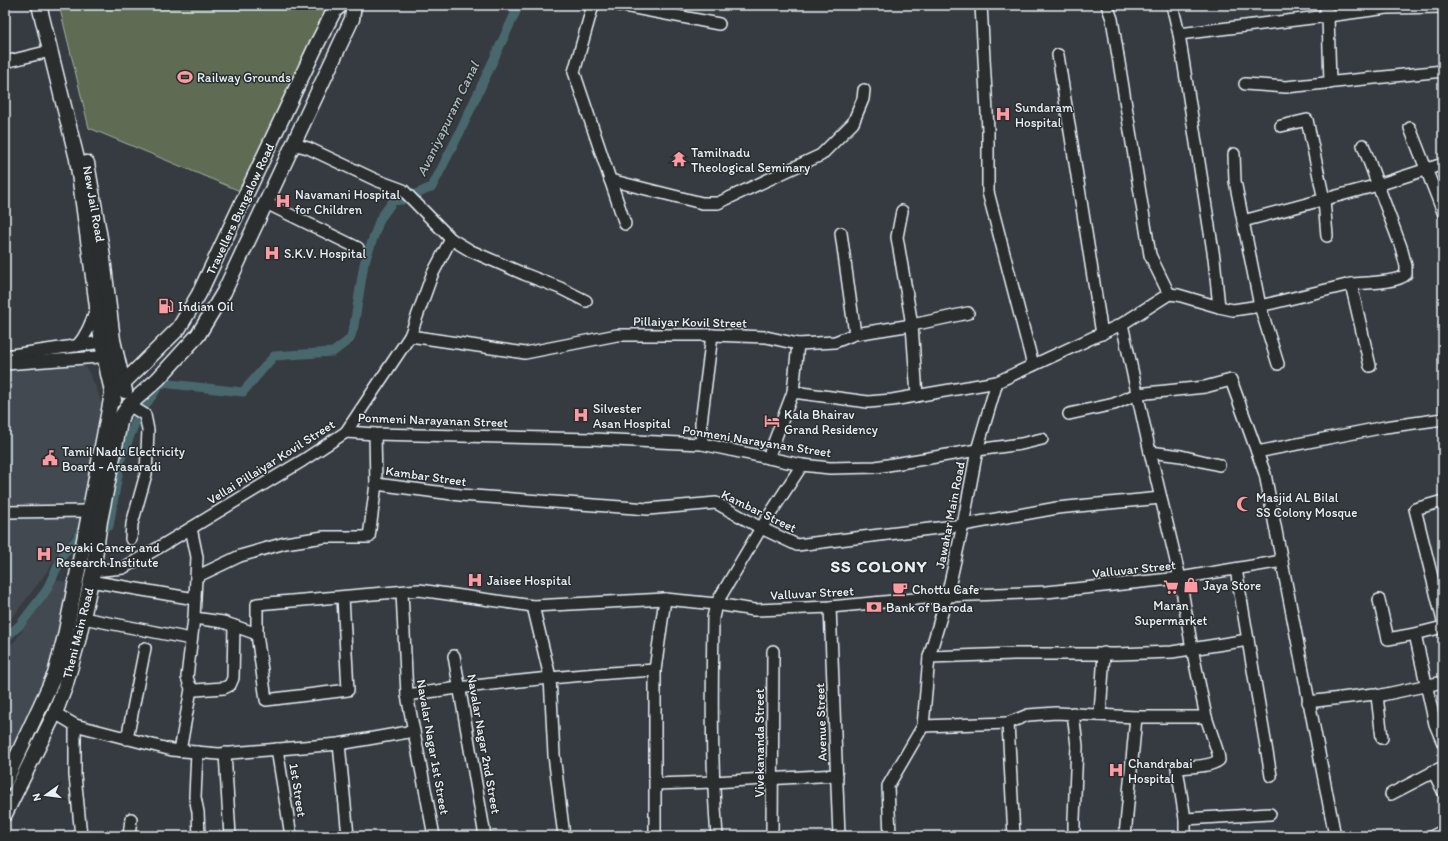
<svg xmlns="http://www.w3.org/2000/svg" width="1448" height="841" viewBox="0 0 1448 841" font-family="Itim,sans-serif">
  <style>
    .built { fill: #424851 }
    .green { fill: #5e6c53; stroke: #a3aea6 }
    .lines { fill: none; stroke-linecap: round; stroke-linejoin: round }
    .canal { stroke: #4a676d; stroke-width: 9 }
    .minor-casing { stroke: #e8f1f8; stroke-width: 14 }
    .major-casing { stroke: #e8f1f8; stroke-width: 17 }
    .minor { stroke: #2a2d2e; stroke-width: 11 }
    .major { stroke: #2a2d2e; stroke-width: 14 }
    .labels { text-anchor: middle; dominant-baseline: central; stroke-width: 3; stroke-linejoin: round; paint-order: stroke }
    .poi-label { font-size: 13px; fill: #e8f1f8; stroke: #2a2d2e; text-anchor: start }
    .street-label { font-size: 13px; fill: #e8f1f8; stroke: #2a2d2e }
    .water-label { font-size: 14px; font-style: italic; fill: #a9bac0; stroke: #2a2d2e }
    .district-label { font-size: 17px; font-weight: bold; letter-spacing: 1px; fill: #e8f1f8; stroke: #2a2d2e }
  </style>
  <rect width="100%" height="100%" fill="#363b41"/>
  <filter id="ink" filterUnits="userSpaceOnUse"><feTurbulence type="fractalNoise" baseFrequency=".025" numOctaves="2"/><feDisplacementMap in="SourceGraphic" scale="8" xChannelSelector="R" yChannelSelector="G"/><feConvolveMatrix kernelMatrix="1 2 1 2 8 2 1 2 1" color-interpolation-filters="sRGB"/></filter>
  <g filter="url(#ink)">
    <g class="built">
      <path d="M53 364 85 365 96 387 104 412 82 521 41 580 15 614 5 623V367Z"/>
      <path d="M56 580 73 583 54 670 5 776V650L15 641Z"/>
    </g>
    <path class="green" d="M59 5H328L240 191 89 128Z"/>
    <g class="lines">
      <path class="canal" d="M5 638 20 625 46 591 64 553 76 540 81 530 109 526 121 458 138 416 161 383 243 392 274 356 333 352 350 339 354 326 364 264 380 219 393 201 402 200 432 187 460 132 519 5"/>
      <g class="minor-casing">
        <g id="minor">
          <path d="M593 5 574 72 625 224"/>
          <path d="M619 5 719 24"/>
          <path d="M981 5 988 130V192L1033 365"/>
          <path d="M1107 5 1112 19 1150 255 1169 294"/>
          <path d="M1325 5 1328 16 1330 83"/>
          <path d="M1179 34 1328 16 1387 8 1443 7"/>
          <path d="M1058 55 1102 334"/>
          <path d="M5 62 50 51"/>
          <path d="M1245 84 1286 87 1443 71"/>
          <path d="M1281 126 1307 120 1324 200 1327 236"/>
          <path d="M1410 128 1443 212"/>
          <path d="M293 144 308 148 376 180 403 190 451 239 471 251 524 274 560 288 586 301"/>
          <path d="M1234 154 1235 181 1260 306 1278 364"/>
          <path d="M610 180 702 203H718L821 155 853 123 863 99 864 90"/>
          <path d="M266 203 358 248"/>
          <path d="M902 211 897 237 912 325 917 396"/>
          <path d="M1243 221 1378 185 1443 164"/>
          <path d="M841 233 855 334"/>
          <path d="M1351 284C1364 283 1398 283 1406 274V266L1401 247 1363 145"/>
          <path d="M1219 307 1233 310 1260 306 1351 284 1370 366"/>
          <path d="M1122 324 1150 452 1180 578 1191 643 1206 717H1136L1125 836"/>
          <path d="M410 336 525 353 617 335H712L766 337 798 344 835 342 855 334 912 325 968 313"/>
          <path d="M77 346C87 335 92 322 96 308"/>
          <path d="M5 356 109 341"/>
          <path d="M5 364 112 356"/>
          <path d="M793 392 798 344"/>
          <path d="M129 405 145 415 148 430 146 474 132 524 131 539"/>
          <path d="M1069 414 1114 404 1137 394 1205 387 1231 380 1265 474 1335 836"/>
          <path d="M346 432 375 434 592 439 702 444 802 465 830 468 876 467 977 450 1021 444 1042 439"/>
          <path d="M702 444 701 423 712 335"/>
          <path d="M1150 452 1181 456 1219 465"/>
          <path d="M1257 452 1385 427 1443 419"/>
          <path d="M768 458 793 392 868 402 892 400 997 382 1122 324 1169 294 1178 295 1219 307 1214 258 1179 34 1172 5"/>
          <path d="M376 484 460 495 648 509 716 503 761 528 797 545 963 525 1057 508 1161 498"/>
          <path d="M1443 501 1415 509 1443 621"/>
          <path d="M5 512 89 511"/>
          <path d="M191 528 197 557 194 618 223 622 257 634"/>
          <path d="M1236 569 1271 776"/>
          <path d="M93 571 123 568 158 548 302 461 346 432 410 336 432 275 451 239"/>
          <path d="M196 577 240 556 285 543 324 537H369L376 484 375 434"/>
          <path d="M90 581 195 599"/>
          <path d="M402 592 407 695 434 836"/>
          <path d="M343 597 348 690 266 700 257 634V604L419 590 533 606 665 599 716 604 754 610 830 607 947 596 1046 592 1180 578 1282 561"/>
          <path d="M1379 600 1388 639 1415 634 1443 627"/>
          <path d="M533 606 550 677 554 755 564 836"/>
          <path d="M830 607 839 836"/>
          <path d="M83 618 191 639"/>
          <path d="M194 618 187 677C189 683 189 687 195 690L224 688 230 685 233 678 234 626"/>
          <path d="M1415 634 1435 724 1443 743"/>
          <path d="M454 656 485 836"/>
          <path d="M929 657 1014 654H1117L1172 652 1248 640"/>
          <path d="M407 695C489 683 572 675 655 670"/>
          <path d="M1377 696 1382 738"/>
          <path d="M1308 702 1374 694 1377 696 1443 682"/>
          <path d="M55 713 75 725"/>
          <path d="M1073 713 1077 746 1074 819V836"/>
          <path d="M1100 714 1104 653"/>
          <path d="M1008 723 1028 715 1056 713 1136 717"/>
          <path d="M923 726 1008 723 1014 836"/>
          <path d="M127 739 145 648"/>
          <path d="M339 744 414 731"/>
          <path d="M277 749 291 836"/>
          <path d="M180 751 191 689"/>
          <path d="M197 752 195 797 198 812 199 836"/>
          <path d="M225 753 230 836"/>
          <path d="M1433 771 1443 791"/>
          <path d="M656 784 713 782 837 775"/>
          <path d="M1391 794 1443 767"/>
          <path d="M1185 819 1270 814"/>
          <path d="M81 836 75 775V725L172 750 219 754 339 744 348 836"/>
          <path d="M129 836 131 819"/>
          <path d="M655 836V670L665 599"/>
          <path d="M717 836C711 763 712 691 713 618L716 604 761 528 802 465"/>
          <path d="M772 836 773 651"/>
          <path d="M890 836 888 786 923 726 929 657 947 596 963 525 977 450 997 382"/>
          <path d="M1185 836V819L1177 768C1187 767 1211 767 1219 760L1218 753 1206 717"/>
          <path d="M1433 836 1443 831"/>
        </g>
      </g>
      <g class="major-casing">
        <g id="major">
          <path d="M39 5 77 159 102 343 108 374 114 400"/>
          <path d="M87 163 102 250 113 340 125 391"/>
          <path d="M5 782 55 674 65 636 85 535 112 394 179 328 199 294 317 44 334 11 341 5"/>
          <path d="M5 814 55 713 65 687 78 641 93 571 100 521 121 417 129 405 158 379 198 335 224 292 352 19 354 5"/>
        </g>
      </g>
      <use href="#minor" class="minor"/>
      <use href="#major" class="major"/>
    </g>
  </g>
  <defs>
    <g id="stadium-bare" transform="scale(1.2)"><path d="M0-5a6.5 5 0 1 0 0 10a6.5 5 0 1 0 0-10ZM-3.5-1.8h7v3.6h-7Z" fill="#ff9aa2" stroke="#2a2d2e" stroke-width="2.5" paint-order="stroke"/></g>
    <g id="hospital-bare" transform="scale(1.2)"><path d="M-5-5h3v3.5h4V-5h3V5h-3V1.5h-4V5h-3Z" fill="#ff9aa2" stroke="#2a2d2e" stroke-width="2.5" paint-order="stroke"/></g>
    <g id="temple-bare" transform="scale(1.2)"><path d="M0-6L5-2H3V0L6.5 2.5H4V6H1.5V3h-3V6H-4V2.5H-6.5L-3 0V-2H-5Z" fill="#ff9aa2" stroke="#2a2d2e" stroke-width="2.5" paint-order="stroke"/></g>
    <g id="fuel-bare" transform="scale(1.2)"><path d="M-5.5-6h7V0h2V4h1.3V-2.5L3-4.5l.8-.8L6-3V5H2.5V1h-1V6h-7ZM-4.2-4.7v3.2H.2V-4.7Z" fill="#ff9aa2" stroke="#2a2d2e" stroke-width="2.5" paint-order="stroke"/></g>
    <g id="hotel-bare" transform="scale(1.2)"><path d="M-6-4.5h1.5V1H6V5H4.5V3h-9V5H-6ZM-4 0a1.8 1.8 0 1 1 3.6 0ZM.5 0V-2.5h3Q6-2.5 6 0Z" fill="#ff9aa2" stroke="#2a2d2e" stroke-width="2.5" paint-order="stroke"/></g>
    <g id="civic-bare" transform="scale(1.2)"><path d="M-.6-6.5H3V-4.5H.6V-3L4-1V1h2V6H-6V1h2V-1L-.6-3ZM-1.2 2.5V6h2.4V2.5Z" fill="#ff9aa2" stroke="#2a2d2e" stroke-width="2.5" paint-order="stroke"/></g>
    <g id="mosque-bare" transform="scale(1.2)"><path d="M3.5-4.9A6 6 0 1 0 3.5 4.9A5 5 0 1 1 3.5-4.9Z" fill="#ff9aa2" stroke="#2a2d2e" stroke-width="2.5" paint-order="stroke"/></g>
    <g id="shop-bare" transform="scale(1.2)"><path d="M-5-2.5h2.3a2.7 3.5 0 0 1 5.4 0H5L5.5 6h-11ZM-1.5-2.5h3a1.5 2.3 0 0 0-3 0Z" fill="#ff9aa2" stroke="#2a2d2e" stroke-width="2.5" paint-order="stroke"/></g>
    <g id="supermarket-bare" transform="scale(1.2)"><path d="M-6-5.5h2.5l.6 2H6L4.5 2H-2.5L-4.4-4H-6ZM-1.5 3.2a1.3 1.3 0 1 0 .1 0ZM3 3.2a1.3 1.3 0 1 0 .1 0Z" fill="#ff9aa2" stroke="#2a2d2e" stroke-width="2.5" paint-order="stroke"/></g>
    <g id="cafe-bare" transform="scale(1.2)"><path d="M-5.5-4.5H6V0H3Q3 3.5 0 3.5H-2.5Q-5.5 3.5-5.5 0ZM3-3.2v2h1.7v-2ZM-6 4.5H4V6H-6Z" fill="#ff9aa2" stroke="#2a2d2e" stroke-width="2.5" paint-order="stroke"/></g>
    <g id="bank-bare" transform="scale(1.2)"><path d="M-6-4H6V4H-6ZM0-2.3a2.3 2.3 0 1 0 0 4.6a2.3 2.3 0 1 0 0-4.6Z" fill="#ff9aa2" stroke="#2a2d2e" stroke-width="2.5" paint-order="stroke"/></g>
  </defs>
  <g fill-rule="evenodd">
    <use href="#stadium-bare" x="185" y="77"/>
    <use href="#hospital-bare" x="1003" y="114"/>
    <use href="#temple-bare" x="679" y="159"/>
    <use href="#hospital-bare" x="283" y="201"/>
    <use href="#hospital-bare" x="272" y="253"/>
    <use href="#fuel-bare" x="166" y="306"/>
    <use href="#hospital-bare" x="581" y="415"/>
    <use href="#hotel-bare" x="772" y="421"/>
    <use href="#civic-bare" x="50" y="458"/>
    <use href="#mosque-bare" x="1244" y="504"/>
    <use href="#hospital-bare" x="44" y="554"/>
    <use href="#hospital-bare" x="475" y="580"/>
    <use href="#shop-bare" x="1191" y="585"/>
    <use href="#supermarket-bare" x="1171" y="587"/>
    <use href="#cafe-bare" x="900" y="589"/>
    <use href="#bank-bare" x="874" y="607"/>
    <use href="#hospital-bare" x="1116" y="770"/>
  </g>
  <g class="labels">
    <g class="poi-label">
      <text x="197" y="77">Railway Grounds</text>
      <text x="1015" y="107">Sundaram<tspan x="1015" dy="15">Hospital</tspan></text>
      <text x="691" y="152">Tamilnadu<tspan x="691" dy="15">Theological Seminary</tspan></text>
      <text x="295" y="194">Navamani Hospital<tspan x="295" dy="15">for Children</tspan></text>
      <text x="284" y="253">S.K.V. Hospital</text>
      <text x="178" y="306">Indian Oil</text>
      <text x="593" y="408">Silvester<tspan x="593" dy="15">Asan Hospital</tspan></text>
      <text x="784" y="414">Kala Bhairav<tspan x="784" dy="15">Grand Residency</tspan></text>
      <text x="62" y="451">Tamil Nadu Electricity<tspan x="62" dy="15">Board - Arasaradi</tspan></text>
      <text x="1256" y="497">Masjid AL Bilal<tspan x="1256" dy="15">SS Colony Mosque</tspan></text>
      <text x="56" y="547">Devaki Cancer and<tspan x="56" dy="15">Research Institute</tspan></text>
      <text x="487" y="580">Jaisee Hospital</text>
      <text x="1203" y="585">Jaya Store</text>
      <text x="912" y="589">Chottu Cafe</text>
      <text x="1171" y="605" text-anchor="middle">Maran<tspan x="1171" dy="15">Supermarket</tspan></text>
      <text x="886" y="607">Bank of Baroda</text>
      <text x="1128" y="763">Chandrabai<tspan x="1128" dy="15">Hospital</tspan></text>
    </g>
    <g class="street-label">
      <text transform="translate(94 204) rotate(80)">New Jail Road</text>
      <text transform="translate(240 209) rotate(-65)">Travellers Bungalow Road</text>
      <text transform="translate(690 322) rotate(1)">Pillaiyar Kovil Street</text>
      <text transform="translate(433 420) rotate(2)">Ponmeni Narayanan Street</text>
      <text transform="translate(757 441) rotate(9)">Ponmeni Narayanan Street</text>
      <text transform="translate(271 462) rotate(-32)">Vellai Pillaiyar Kovil Street</text>
      <text transform="translate(426 476) rotate(8)">Kambar Street</text>
      <text transform="translate(759 511) rotate(26)">Kambar Street</text>
      <text transform="translate(950 515) rotate(-79)">Jawahar Main Road</text>
      <text transform="translate(1134 569) rotate(-6)">Valluvar Street</text>
      <text transform="translate(812 593) rotate(-3)">Valluvar Street</text>
      <text transform="translate(78 633) rotate(-76)">Theni Main Road</text>
      <text transform="translate(821 722) rotate(-92)">Avenue Street</text>
      <text transform="translate(759 743) rotate(-90)">Vivekananda Street</text>
      <text transform="translate(484 744) rotate(80)">Navalar Nagar 2nd Street</text>
      <text transform="translate(433 747) rotate(80)">Navalar Nagar 1st Street</text>
      <text transform="translate(298 790) rotate(81)">1st Street</text>
    </g>
    <g class="water-label">
      <text transform="translate(448 119) rotate(-64)">Avaniyapuram Canal</text>
    </g>
    <g class="district-label">
      <text x="879" y="566">SS COLONY</text>
    </g>
  </g>
  <rect width="1448" height="841" fill="none" stroke="#2a2d2e" stroke-width="20"/>
  <rect x="10" y="10" width="1428" height="821" fill="none" stroke="#e8f1f8" stroke-width="1.5" filter="url(#ink)"/>
  <g transform="translate(46 795) rotate(256)" stroke="#2a2d2e" stroke-width="3" paint-order="stroke">
  <path d="M0-3L7 15L0 10L-7 15Z" fill="#e8f1f8"/>
  <text y="-6" font-size="11" font-weight="bold" text-anchor="middle" fill="#e8f1f8">N</text>
  </g>
</svg>
